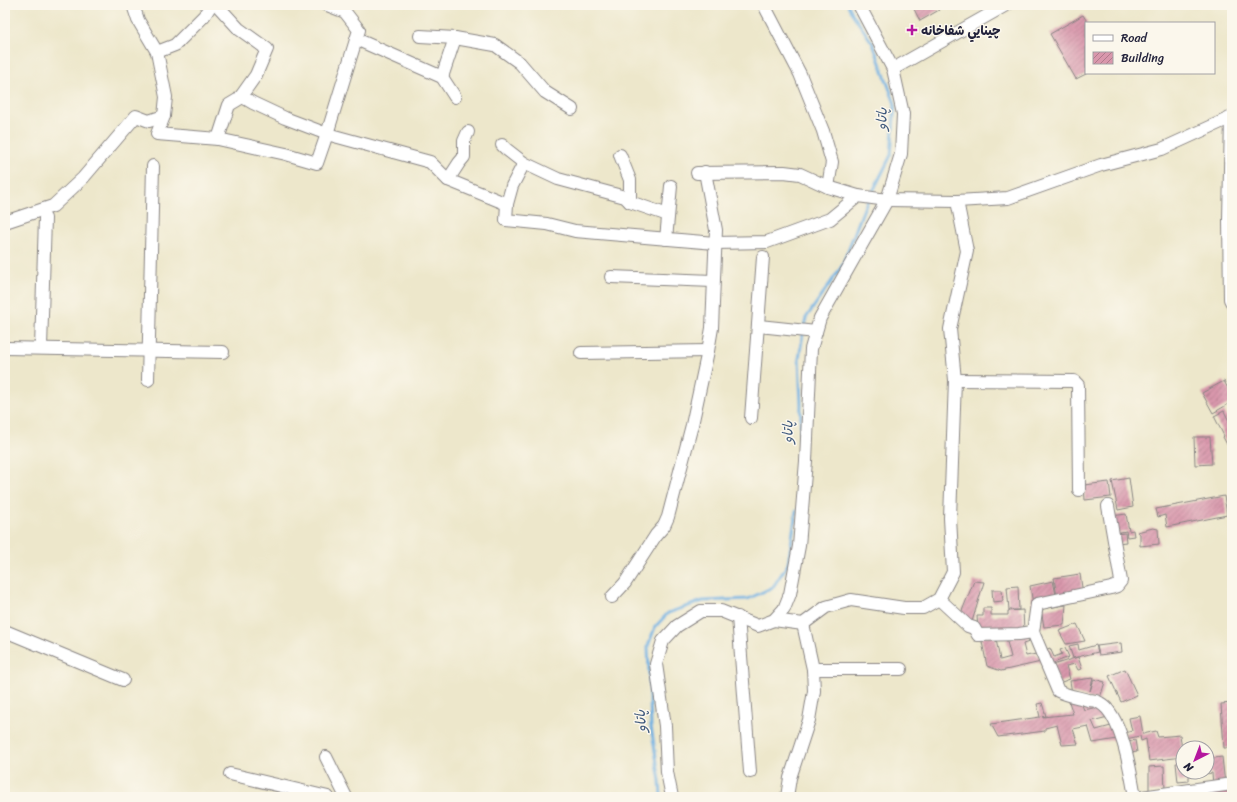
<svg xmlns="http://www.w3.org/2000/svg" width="1237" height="802" viewBox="0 0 1237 802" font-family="Sriracha,'Playpen Sans Arabic',sans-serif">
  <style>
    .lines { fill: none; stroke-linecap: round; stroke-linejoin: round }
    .stream { stroke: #6dafe1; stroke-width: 3 }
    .building { fill: url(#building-hatch) }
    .minor-casing { stroke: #888483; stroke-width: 14 }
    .minor { stroke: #fff; stroke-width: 12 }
    .poi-dot { fill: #b5179e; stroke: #fbf7ec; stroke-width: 1.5 }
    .labels { text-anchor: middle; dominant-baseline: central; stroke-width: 3; stroke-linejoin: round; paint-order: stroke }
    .poi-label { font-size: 13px; font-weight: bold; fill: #22223b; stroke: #fbf7ec; text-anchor: start }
    .water-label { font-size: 14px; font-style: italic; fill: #405a7d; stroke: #fbf7ec }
  </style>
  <defs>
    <pattern id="building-hatch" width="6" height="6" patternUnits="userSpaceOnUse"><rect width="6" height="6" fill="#d997ac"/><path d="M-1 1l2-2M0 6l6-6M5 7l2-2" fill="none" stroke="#b07b8d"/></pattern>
  </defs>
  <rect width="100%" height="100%" fill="#fbf7ec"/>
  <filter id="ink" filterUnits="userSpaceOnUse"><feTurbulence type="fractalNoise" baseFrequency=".025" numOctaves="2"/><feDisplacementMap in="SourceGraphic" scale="8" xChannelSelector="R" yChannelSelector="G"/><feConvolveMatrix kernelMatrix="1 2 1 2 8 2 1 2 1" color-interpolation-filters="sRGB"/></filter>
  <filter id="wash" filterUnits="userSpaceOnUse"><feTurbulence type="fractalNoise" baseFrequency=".012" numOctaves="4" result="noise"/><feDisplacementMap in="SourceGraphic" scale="16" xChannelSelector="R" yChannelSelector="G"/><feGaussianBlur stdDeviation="0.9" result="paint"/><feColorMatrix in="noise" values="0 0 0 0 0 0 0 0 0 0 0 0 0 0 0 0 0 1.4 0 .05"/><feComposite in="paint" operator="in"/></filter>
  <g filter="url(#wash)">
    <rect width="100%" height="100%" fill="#ede7cb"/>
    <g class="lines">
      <g class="stream">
        <path d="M848 5 852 13 873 44 895 104 891 155 871 195"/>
        <path d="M804 328 806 318 842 266 864 208 868 200"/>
        <path d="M799 479 801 404 799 359 803 333"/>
        <path d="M661 797 660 781 651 727 648 646 655 627 668 613 703 601 748 599 773 587 788 564 796 511"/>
      </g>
    </g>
    <g id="blocks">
      <g class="building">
        <path d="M912 5H937L939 10 920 21Z"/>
        <path d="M1083 15 1088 23H1086V74L1076 79 1050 34Z"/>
        <path d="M1224 381 1232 396V402L1213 413 1202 393Z"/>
        <path d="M1224 411 1232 427V454L1223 437 1224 436 1214 416Z"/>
        <path d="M1194 437H1210L1212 464 1195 465Z"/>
        <path d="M1129 478 1133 507 1118 510 1112 481Z"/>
        <path d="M1109 482 1111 497 1085 500 1084 485Z"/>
        <path d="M1224 496 1227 515 1167 527 1165 515 1158 517 1156 509Z"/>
        <path d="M1126 514 1129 531 1133 530 1134 536 1127 537 1126 531 1115 533 1112 516Z"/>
        <path d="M1153 528 1158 529 1159 544 1140 546V534L1137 532Z"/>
        <path d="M1125 533 1126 542 1117 543 1116 534Z"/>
        <path d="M1080 574 1083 594 1057 597 1054 578Z"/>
        <path d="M974 581 984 582 971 625 960 616Z"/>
        <path d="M1053 581 1057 599 1033 604 1030 586Z"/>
        <path d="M1018 586 1019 610H1009L1007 587Z"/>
        <path d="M992 590H1002L1003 601 993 602Z"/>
        <path d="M1066 605 1064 625 1044 627 1041 609Z"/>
        <path d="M983 608H991V615H1008V611L1023 610 1024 631 978 630 977 616H983Z"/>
        <path d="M1077 624 1085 641 1066 644 1059 631Z"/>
        <path d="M995 634 1000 660 1011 657 1006 638 1028 634 1029 642 1023 644 1026 656 1036 654 1037 656H1040L1041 662 1001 671 987 666 981 637Z"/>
        <path d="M1121 643 1122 652 1099 655 1097 646Z"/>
        <path d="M1078 644 1079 650 1096 645 1098 652 1073 658 1069 646Z"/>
        <path d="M1050 648 1054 657 1062 654 1060 650 1065 648 1069 657 1051 664 1045 650Z"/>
        <path d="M1078 657 1082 669 1078 670 1075 664 1066 666 1070 679 1059 683 1053 665Z"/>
        <path d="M1125 669 1137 695 1121 702 1109 676Z"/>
        <path d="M1093 678 1090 691 1094 679 1105 682 1099 701 1072 693 1070 681Z"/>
        <path d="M1080 700 1084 710 1102 706 1108 717 1092 721 1096 730 1111 726 1117 739 1093 743 1088 726 1073 729 1078 744 1062 745 1057 725 1045 728V731L998 737 991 724 1040 717 1037 704 1042 703 1046 716 1042 717 1073 714 1069 702Z"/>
        <path d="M1232 703V748H1224L1221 704Z"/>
        <path d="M1140 716 1143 734 1156 731 1158 737 1180 735 1182 749H1183V757L1149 761 1146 739 1141 741 1140 736 1126 739 1125 733 1132 731 1129 718Z"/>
        <path d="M1135 740 1137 752 1131 753 1129 742Z"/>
        <path d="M1222 757 1225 784 1213 785 1212 773 1189 776V781L1178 782 1176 763H1183V772H1207V759Z"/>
        <path d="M1164 766 1165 791 1149 792V767Z"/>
        <path d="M1232 785V797H1206L1205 790Z"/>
        <path d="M1204 790 1205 797H1191L1190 792Z"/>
      </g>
    </g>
  </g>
  <g filter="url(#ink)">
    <use href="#blocks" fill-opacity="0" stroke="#888483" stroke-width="1"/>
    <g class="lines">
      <g class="minor-casing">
        <g id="minor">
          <path d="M133 5 138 20 157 52 166 97 164 116 157 134 218 139 286 154 317 163 327 134 359 30 345 12 327 5"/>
          <path d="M217 5 239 29 267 49 256 75 239 99 229 105 218 139"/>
          <path d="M764 5 800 74 823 131 832 162 828 187"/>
          <path d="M420 36 455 38 495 45 520 63 545 92 572 109"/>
          <path d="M356 39 442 77 455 97"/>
          <path d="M157 52 175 45 204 16 211 5"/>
          <path d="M893 69 1006 5"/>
          <path d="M442 77 455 38"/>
          <path d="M241 96 253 103 285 118 327 134 430 162 448 180 507 204"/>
          <path d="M1231 117 1229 220 1230 299 1232 303"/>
          <path d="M502 145 506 149 524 163 558 179 625 197 630 202 668 215"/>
          <path d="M620 155 630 180V202"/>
          <path d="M524 163 512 186 507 204 506 220 547 224 575 231 715 243 767 242 830 219 858 196"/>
          <path d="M697 173 784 172 800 174 828 187 858 196 887 200 957 201 1008 198 1101 165 1162 149 1232 117"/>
          <path d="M448 180 459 163 464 157V141L468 132"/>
          <path d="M5 222 53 206 83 178 136 116 149 121 164 116"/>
          <path d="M666 239 671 186"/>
          <path d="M611 277 713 281"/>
          <path d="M759 326 816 332"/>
          <path d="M5 348 223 352"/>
          <path d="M41 348 45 218"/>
          <path d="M581 353 708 351"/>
          <path d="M148 380 153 166"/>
          <path d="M955 380 1074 381 1078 385 1079 490"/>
          <path d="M751 418 763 257"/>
          <path d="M612 597 625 583 656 535 664 526 668 517 692 425 708 351 712 328 716 230 705 172"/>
          <path d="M939 599 968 626 974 628 978 635 1019 634 1033 632 1058 691C1068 696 1078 697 1088 700 1092 700 1097 701 1100 703 1122 715 1131 774 1135 797"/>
          <path d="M738 617 750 772"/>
          <path d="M774 620 803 624 826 607 851 600 904 608H923L939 599 953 572 950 518 955 380 950 329 967 251 957 201"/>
          <path d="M5 631 123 680"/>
          <path d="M1033 632 1037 604 1111 588 1117 586 1121 581 1108 506"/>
          <path d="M813 669H901"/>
          <path d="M326 757 346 797"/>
          <path d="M230 774 328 797"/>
          <path d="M672 797 667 772 665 726 656 664 663 641 677 626 701 611H721L758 626 774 620 784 609 790 594 799 546 806 461 811 349 820 318 887 200 901 154 903 114 893 69 859 5"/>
          <path d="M787 797 790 778 809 720 814 691 813 669 803 624"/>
          <path d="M1142 797 1232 784"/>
        </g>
      </g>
      <use href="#minor" class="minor"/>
    </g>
  </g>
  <path class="poi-dot" d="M910 24h4v4h4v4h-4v4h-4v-4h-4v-4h4z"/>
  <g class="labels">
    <g class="poi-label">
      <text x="921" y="30">چينايي شفاخانه</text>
    </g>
    <g class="water-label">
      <text transform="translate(882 119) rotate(-88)">پاتاو</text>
      <text transform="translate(788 432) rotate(-89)">پاتاو</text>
      <text transform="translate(641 721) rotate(-94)">پاتاو</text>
    </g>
  </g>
  <rect width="1237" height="802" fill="none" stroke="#fbf7ec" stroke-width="20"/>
  <rect x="1085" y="22" width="130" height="52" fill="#fbf7ec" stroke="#a4a2a5"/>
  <rect x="1093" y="35" width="20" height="6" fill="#ffffff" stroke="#a4a2a5"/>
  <text x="1121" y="42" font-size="12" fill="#22223b">Road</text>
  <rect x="1093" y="52" width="20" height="12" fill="url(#building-hatch)" stroke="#a4a2a5"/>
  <text x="1121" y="62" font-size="12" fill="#22223b">Building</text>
  <g transform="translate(1195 760) rotate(222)"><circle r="19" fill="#fbf7ec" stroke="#a4a2a5"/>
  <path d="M0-3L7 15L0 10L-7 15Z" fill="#b5179e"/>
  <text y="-6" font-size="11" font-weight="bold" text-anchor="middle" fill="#22223b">N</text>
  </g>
</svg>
